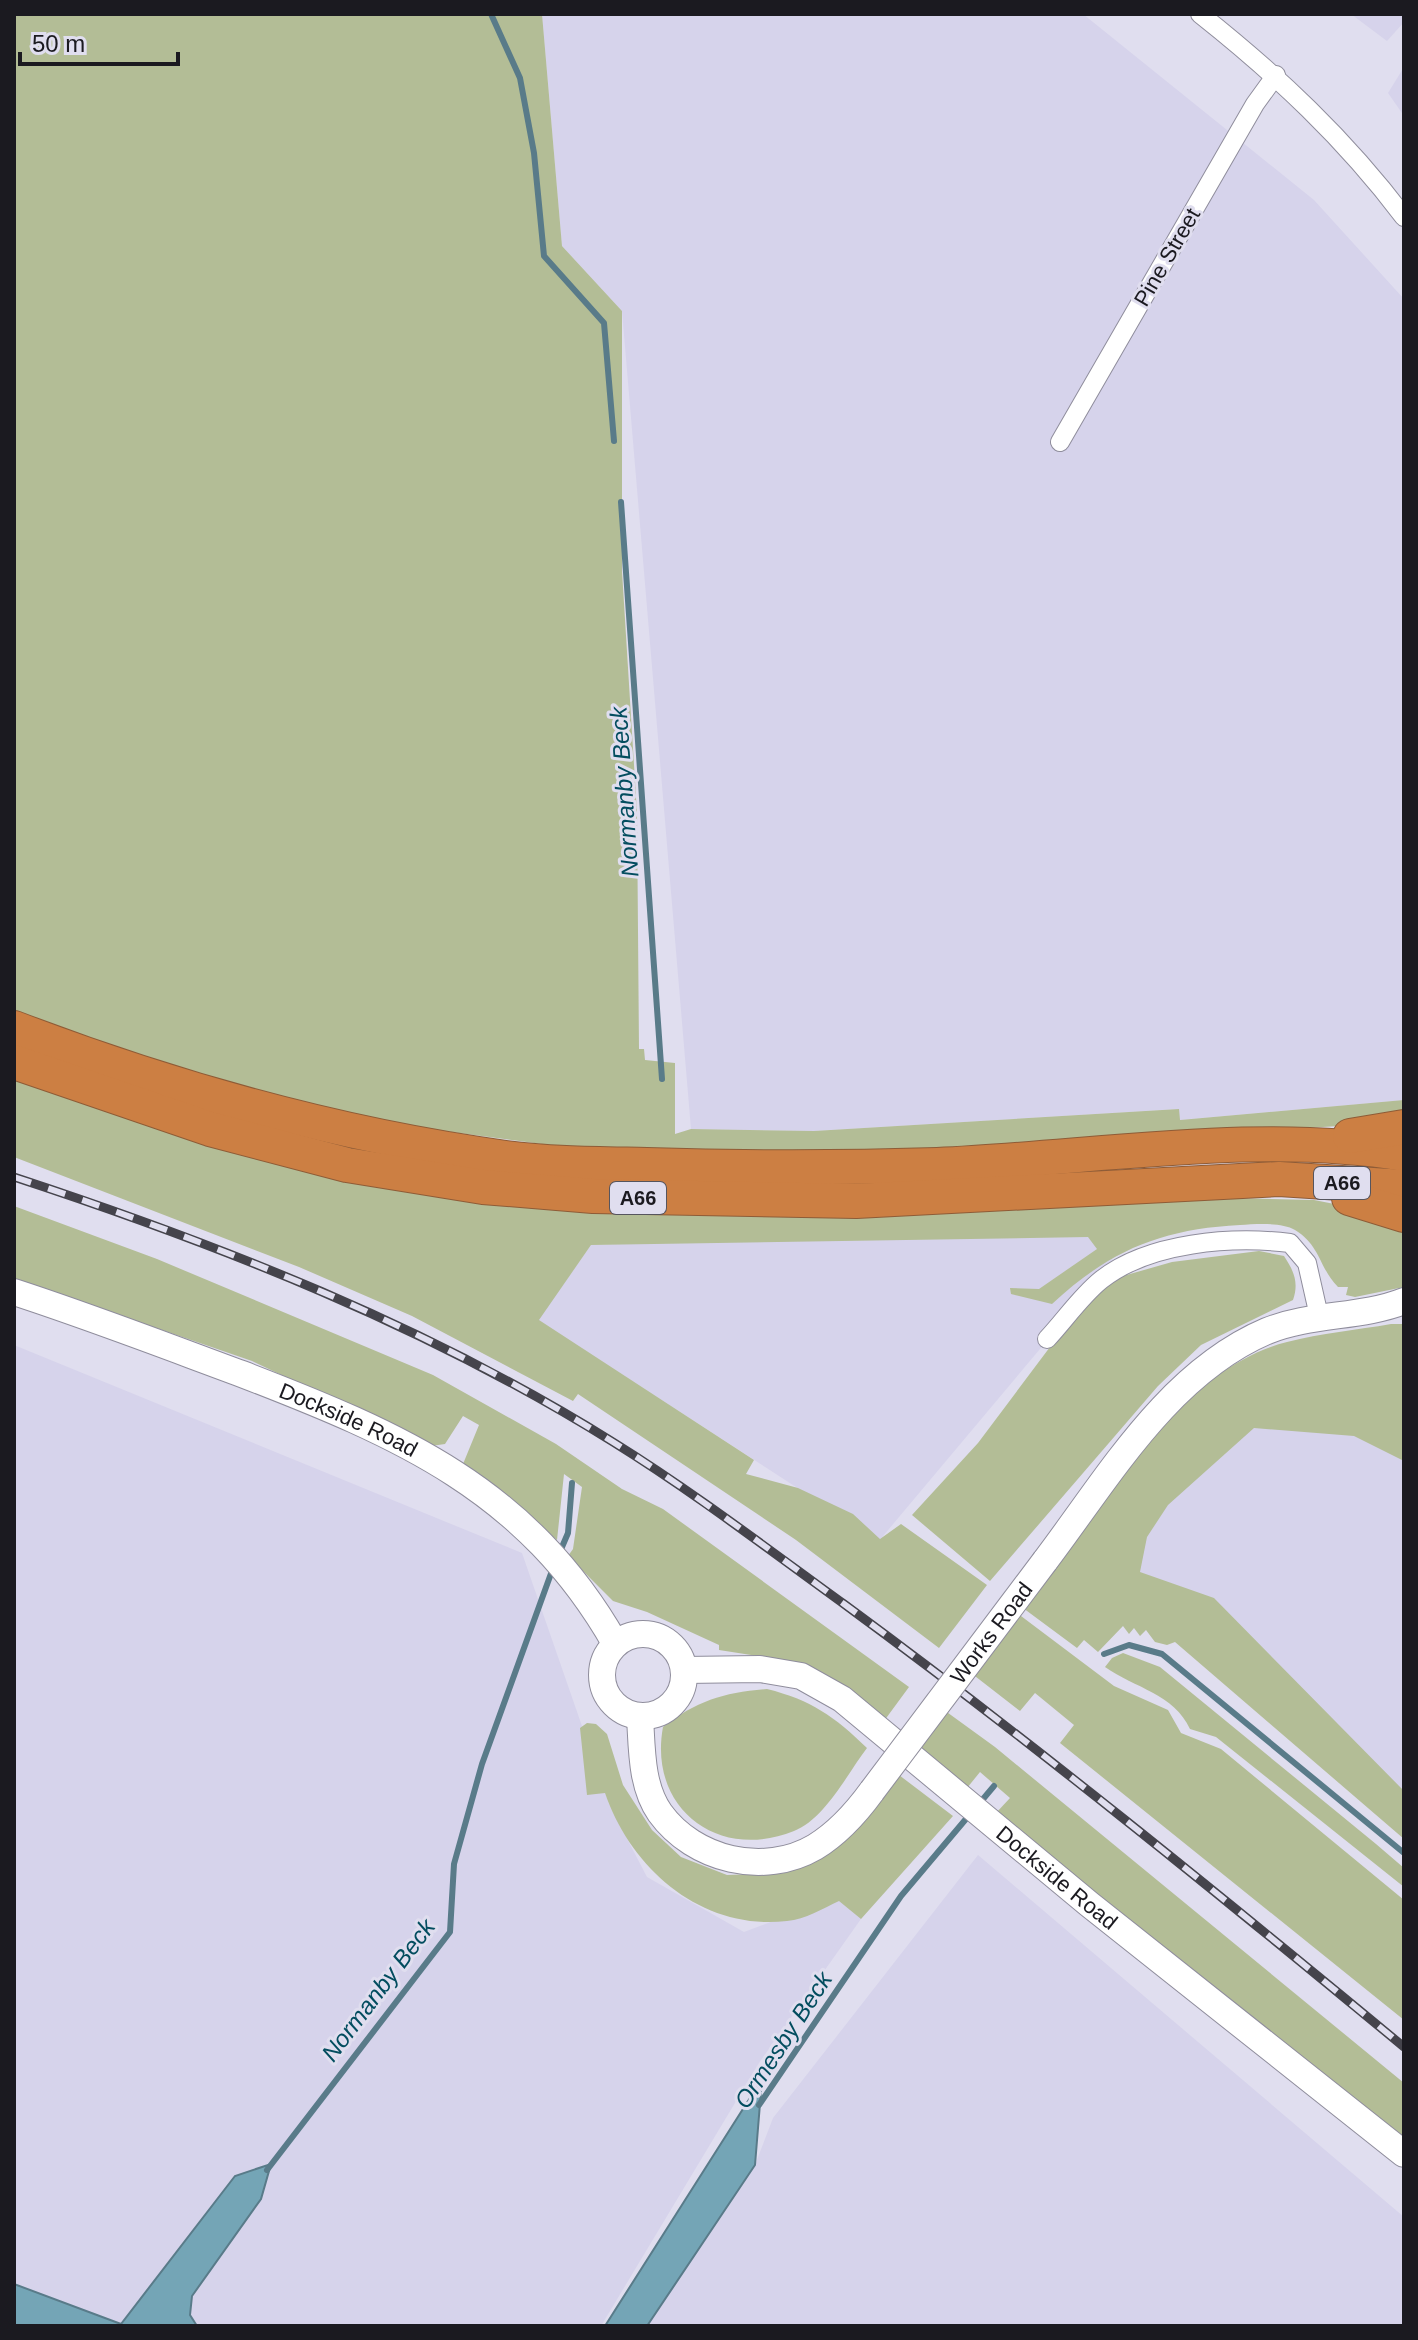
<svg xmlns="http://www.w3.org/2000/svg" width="1418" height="2340" viewBox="0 0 1418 2340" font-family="Arial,sans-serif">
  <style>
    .built { fill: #d6d3eb }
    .green { fill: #b3bd96 }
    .water { fill: #74a5b6; stroke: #597b89; stroke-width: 2 }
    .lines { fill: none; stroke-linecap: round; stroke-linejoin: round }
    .stream { stroke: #597b89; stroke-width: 6 }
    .street-casing { stroke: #8f8d9c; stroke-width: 20 }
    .secondary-casing { stroke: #8f8d9c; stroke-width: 28 }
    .highway-casing { stroke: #8e5c37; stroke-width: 36 }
    .street { stroke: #fff; stroke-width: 18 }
    .secondary { stroke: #fff; stroke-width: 26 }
    .highway { stroke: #cc7f43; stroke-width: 34 }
    .rail-casing { stroke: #45444c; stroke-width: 9 }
    .rail { stroke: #e0deef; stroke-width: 6; stroke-dasharray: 18; stroke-linecap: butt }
    .secondary-bridge-casing { stroke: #8f8d9c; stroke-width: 28; stroke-linecap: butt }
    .secondary-bridge { stroke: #fff; stroke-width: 26 }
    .labels { text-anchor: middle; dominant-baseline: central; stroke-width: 6; stroke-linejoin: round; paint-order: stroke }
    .shield { fill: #e0deef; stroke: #56555e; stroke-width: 2 }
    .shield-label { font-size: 20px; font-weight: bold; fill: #1b1a20 }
    .street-label { font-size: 22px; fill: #1b1a20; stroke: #e0deef }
    .water-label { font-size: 24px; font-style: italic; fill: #034d5f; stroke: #e0deef }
  </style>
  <rect width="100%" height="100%" fill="#e0deef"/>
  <g class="built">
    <path d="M542 14H1083L1314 200 1404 299V1100L1179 1120 1178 1109 814 1131 691 1129 622 311 562 246Z"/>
    <path d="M1351 14H1404V22L1387 41Z"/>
    <path d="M1404 67V116L1388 93Z"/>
    <path d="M1106 1227 1115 1273 1061 1324 873 1548 850 1522 538 1320 591 1245Z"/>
    <path d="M14 1345 522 1553 609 1804 647 1877 744 1932 890 1878 759 2063 601 2326H197L190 2315 192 2296 261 2199 235 2177 121 2324 14 2284Z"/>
    <path d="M1404 1362V1802L1110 1564 1249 1414Z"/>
    <path d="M978 1855 1404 2217V2326H647L755 2165 773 2118Z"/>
  </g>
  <g class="green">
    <path d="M14 14H542L562 246 622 311V571L637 813 639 1049H644L645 1060 675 1063V1134L691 1129 814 1131 1179 1109 1180 1120 1404 1100V1115L1339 1126 928 1151 810 1153 572 1148 406 1126 311 1108 130 1054 14 1013Z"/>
    <path d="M14 1078 345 1176 1314 1200 1370 1211 1404 1223V1287L1355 1297 1346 1295 1348 1287H1338C1319 1268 1321 1246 1295 1230 1282 1222 1256 1224 1240 1225 1162 1229 1110 1250 1052 1304L1011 1294 1010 1288 1039 1289 1097 1249 1088 1237 591 1245 539 1320 754 1460 746 1474 798 1488 853 1514 880 1539 901 1524 987 1585 939 1648 796 1540 578 1394 573 1401 412 1316 299 1267 14 1157Z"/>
    <path d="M14 1206 157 1259 433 1375 556 1444 622 1489 663 1509 909 1687 884 1721 802 1663 719 1650V1645L647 1612 613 1601 568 1556 573 1549 582 1487 564 1474 557 1540 463 1464 479 1425 463 1416 445 1444 431 1446 252 1361 14 1279Z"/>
    <path d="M1259 1251 1284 1256C1294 1271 1299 1283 1293 1300L1201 1345 1158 1386 990 1581 912 1515 978 1443 1065 1327 1116 1278 1172 1262Z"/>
    <path d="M1391 1324H1404V1461L1354 1436 1254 1428 1168 1505 1147 1537 1140 1572 1214 1598 1404 1791V1839L1175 1642 1167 1645 1155 1642 1146 1630 1140 1636 1134 1628 1129 1634 1123 1626 1098 1652 1084 1640 1077 1648 1023 1608 1166 1415C1201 1386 1242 1353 1287 1342 1321 1333 1357 1330 1391 1324Z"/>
    <path d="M1017 1613 1114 1686 1168 1710 1181 1733 1221 1749 1404 1900V2020L1060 1743 1074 1725 1035 1693 1020 1711 971 1673Z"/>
    <path d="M1123 1653 1160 1667 1376 1844 1404 1868V1887L1216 1737 1190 1729C1174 1694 1135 1688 1105 1667L1112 1658Z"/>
    <path d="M767 1689C811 1700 834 1716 867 1748 847 1774 825 1819 794 1831 718 1862 648 1808 663 1727 696 1701 725 1692 767 1689Z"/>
    <path d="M944 1710 995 1747 1404 2083V2137L996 1813 1010 1798 980 1772 967 1788 915 1747Z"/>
    <path d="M587 1723 596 1724 607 1734 623 1785 652 1830 681 1857 727 1875 785 1873 810 1863 899 1775 953 1816 861 1919 839 1901C822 1909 806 1919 787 1921 702 1931 631 1869 605 1793L587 1795 580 1728Z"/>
  </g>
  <g class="water">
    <path d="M762 2079 755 2165 647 2326H605Z"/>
    <path d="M271 2164 261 2199 192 2296 190 2315 197 2326H14V2284L121 2324 235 2176Z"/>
  </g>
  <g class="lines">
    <g class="stream">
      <path d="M491 14 520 78 534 153 544 256 604 323 614 441"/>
      <path d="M621 502 662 1079"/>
      <path d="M559 1554 568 1533 572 1483"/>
      <path d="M1104 1654 1129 1645 1162 1654 1404 1853"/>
      <path d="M978 1805 994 1786"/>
      <path d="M759 2105 901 1896 971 1813"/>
      <path d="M267 2170 450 1932 454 1864 482 1764 553 1568"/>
    </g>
    <g class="street-casing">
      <g id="street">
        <path d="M1200 14C1277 75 1345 139 1404 217"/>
        <path d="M1060 442 1255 104 1276 75"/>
        <path d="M1047 1339C1064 1321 1081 1296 1101 1280 1149 1242 1232 1236 1290 1243L1307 1263 1319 1316"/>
      </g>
    </g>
    <g class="secondary-casing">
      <g id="secondary">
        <path id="s1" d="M14 1292C91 1317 166 1346 242 1374 400 1435 527 1489 615 1643"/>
        <path d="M1045 1561C1108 1478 1168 1373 1267 1331 1311 1313 1361 1318 1404 1301"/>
        <circle cx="643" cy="1675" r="41"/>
        <path id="s2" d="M684 1670 760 1669 801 1676 842 1699 1089 1904 1404 2154"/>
        <path d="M640 1717C642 1749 641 1786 660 1813 694 1860 764 1877 815 1847 838 1833 856 1813 872 1791"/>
      </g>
    </g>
    <g class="highway-casing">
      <g id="highway">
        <path d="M14 1028C174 1089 336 1135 506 1158 552 1164 600 1164 647 1165 744 1168 841 1168 937 1165 1085 1159 1260 1129 1404 1154"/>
        <path d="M14 1062 210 1129 347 1165 483 1187 593 1196 856 1201 1279 1179 1404 1187"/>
        <path d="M1350 1136 1404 1127"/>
        <path d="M1349 1198 1404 1215"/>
      </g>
    </g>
    <use href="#street" class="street"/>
    <use href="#secondary" class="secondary"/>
    <use href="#highway" class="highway"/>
    <g class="rail-casing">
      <path id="rail" d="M14 1177C221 1245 427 1326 613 1442 692 1491 768 1549 844 1604 1036 1745 1220 1895 1404 2047"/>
    </g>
    <use href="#rail" class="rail"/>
    <g class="secondary-bridge-casing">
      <g id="secondary-bridge">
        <path id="s3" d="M872 1791 1045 1561"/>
      </g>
    </g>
    <use href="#secondary-bridge" class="secondary-bridge"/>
  </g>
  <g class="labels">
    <g class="shield">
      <rect x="1314" y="1167" width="56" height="32" rx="6"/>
      <rect x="610" y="1182" width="56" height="32" rx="6"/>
    </g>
    <g class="shield-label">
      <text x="1342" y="1183">A66</text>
      <text x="638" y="1198">A66</text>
    </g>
    <g class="street-label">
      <text transform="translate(1167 257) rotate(-60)">Pine Street</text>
      <text stroke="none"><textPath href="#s1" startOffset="358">Dockside Road</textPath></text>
      <text stroke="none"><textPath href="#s3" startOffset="198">Works Road</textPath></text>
      <text stroke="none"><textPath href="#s2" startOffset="444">Dockside Road</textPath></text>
    </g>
    <g class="water-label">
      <text transform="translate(624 792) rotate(-94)">Normanby Beck</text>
      <text transform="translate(378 1990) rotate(-53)">Normanby Beck</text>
      <text transform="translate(783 2040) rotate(-57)">Ormesby Beck</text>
    </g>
  </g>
  <rect width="1418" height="2340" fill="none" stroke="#1b1a20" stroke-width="32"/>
  <path d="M20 52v12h158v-12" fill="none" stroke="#1b1a20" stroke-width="4"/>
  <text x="32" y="52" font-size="24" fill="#1b1a20" stroke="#e0deef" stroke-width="6" paint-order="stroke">50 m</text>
</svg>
